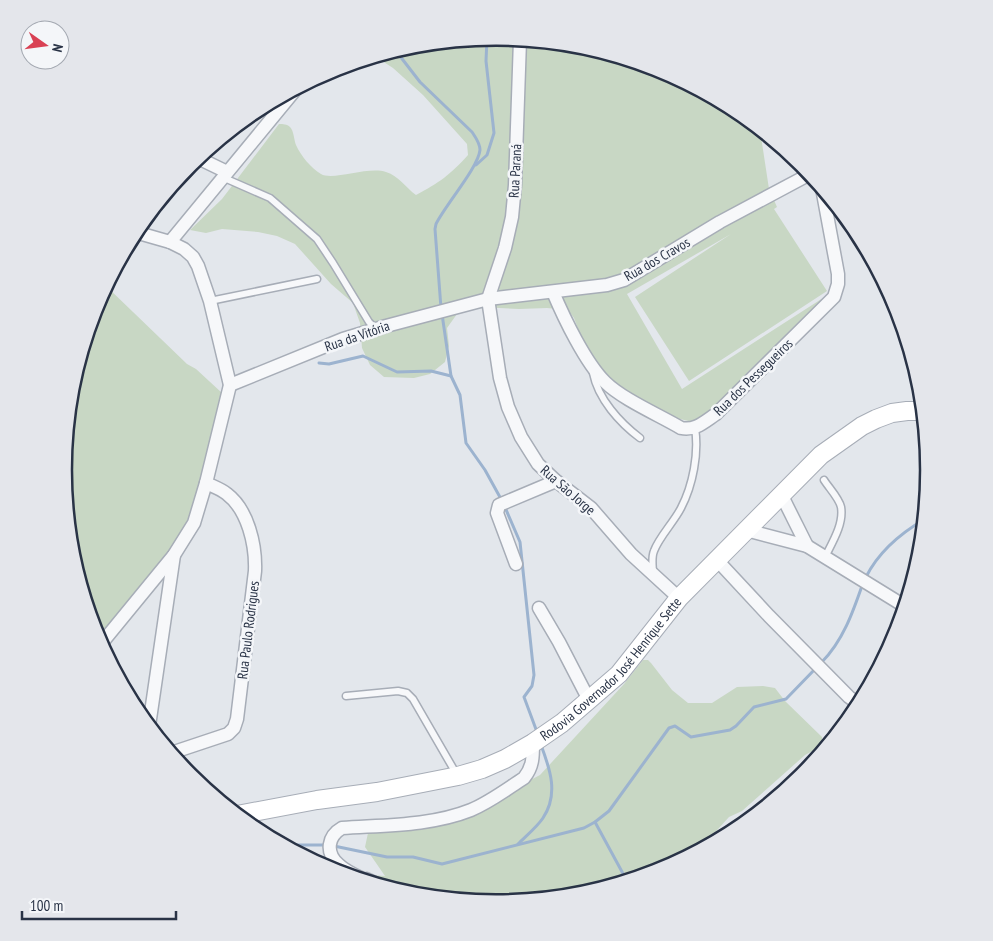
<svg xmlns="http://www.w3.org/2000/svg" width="993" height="941" viewBox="0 0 993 941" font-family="'PT Sans Narrow',sans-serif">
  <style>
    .green { fill: #c8d7c4 }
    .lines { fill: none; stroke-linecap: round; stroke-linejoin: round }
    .stream { stroke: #9cb3cf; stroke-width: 3 }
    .service-casing { stroke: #a7adb7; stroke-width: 9 }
    .minor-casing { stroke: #a7adb7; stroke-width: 15 }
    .secondary-casing { stroke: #a7adb7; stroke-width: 20 }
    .service { stroke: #f7f8fa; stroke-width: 6 }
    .minor { stroke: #f7f8fa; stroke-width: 12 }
    .secondary { stroke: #fff; stroke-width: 18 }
    .labels { text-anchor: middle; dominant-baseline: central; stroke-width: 5; stroke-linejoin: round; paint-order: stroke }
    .street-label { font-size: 14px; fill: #293346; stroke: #f4f6f9 }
    .rim { fill: none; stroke: #293346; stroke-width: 2.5 }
  </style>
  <rect width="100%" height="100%" fill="#e3e7ec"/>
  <g class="green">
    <path d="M497 38 581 46 662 71 737 111 760 130 769 189 777 207 774 209 827 291 689 381 635 297 731 234 627 294 682 389 823 298 747 373 704 418 693 422 671 417 616 386 600 372 583 342 574 318 568 310 547 308 519 309 477 307 457 314 447 328 449 346 445 362 430 374 414 378 384 377 370 365 362 348 360 323 353 303 331 284 295 244 277 236 258 232 222 229 206 233 190 230 222 199 279 124C283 124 287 124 290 127 294 131 294 140 296 145 301 156 311 168 321 174 333 181 368 166 386 172 399 176 405 187 416 195 439 183 451 174 468 155L467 144 423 95 393 68 376 57 412 46Z"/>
    <path d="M106 286 187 364 196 369 222 393 197 497 180 537 99 640 72 555 64 470 72 386 97 305Z"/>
    <path d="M643 660H648L651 663 672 690 688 703H712L737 687 763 686 775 688 785 701 822 737V746L805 755 742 811 729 817 709 839 706 847 662 871 581 895 496 903 412 895 340 873 385 876 365 847 368 833 373 829 476 812 507 797 521 785 540 775 624 684Z"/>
  </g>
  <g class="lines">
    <g class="stream">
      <path d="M396 51 420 82 472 132C476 138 480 143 480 150 478 168 446 204 436 224L435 229 441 308"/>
      <path d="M476 165 487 155 494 133 486 61 487 38"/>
      <path d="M442 314 451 376 460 395 466 443 485 470 501 499"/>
      <path d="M319 363 329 364 363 356 397 372 431 371 451 376"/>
      <path d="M504 505 520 542 534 675 532 686 524 697 537 732"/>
      <path d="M866 577C878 553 901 533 925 519"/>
      <path d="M821 663C843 641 853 612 863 583"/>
      <path d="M595 822 627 881"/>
      <path d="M518 844C526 836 537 827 543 818 559 794 550 769 541 745"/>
      <path d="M284 845H328"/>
      <path d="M334 846 387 857H413L442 864 584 828 595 822 609 811 669 728 675 726 691 737 730 730 736 726 754 707 786 699 817 667"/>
    </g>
    <g class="service-casing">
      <g id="service">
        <path d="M222 177 270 198 317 239 333 263 369 322 376 329"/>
        <path d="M210 301 317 279"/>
        <path d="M593 373C598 399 620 423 640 438"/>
        <path d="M824 480C829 488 839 498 841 507 844 524 832 543 825 557"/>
        <path d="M653 574C653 567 651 558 654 551 659 537 674 522 681 508 693 485 699 453 695 428"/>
        <path d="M346 696 398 691 407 693 413 699 457 775"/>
        <path d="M367 876 400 891"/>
      </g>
    </g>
    <g class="minor-casing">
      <g id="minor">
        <path d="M520 40 515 185 512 217 505 248 488 299 500 378 508 407 521 437 538 464 556 481 591 508 631 554 679 598"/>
        <path d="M198 158 227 172"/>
        <path d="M170 242 296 89"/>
        <path d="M553 292C564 318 585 362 605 382 622 399 659 415 681 428 695 431 704 422 716 414L834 297 838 284V274L822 188"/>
        <path d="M230 385 343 339 386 326 488 299 607 285 624 280 720 222 810 174"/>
        <path d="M781 494 807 546"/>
        <path d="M746 530 807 546 906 607"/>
        <path d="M716 559 769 616 849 697 860 705"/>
        <path d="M516 564 497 513 499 505 556 481"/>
        <path d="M539 608 559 642 589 700"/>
        <path d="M101 644 174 555 194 523 206 483 230 385 210 301 198 266 193 257 184 249 170 242 135 232"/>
        <path d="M149 726 174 555"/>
        <path d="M171 753 228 734 234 728 237 719 255 571C256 545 248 510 227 494 221 489 212 486 206 483"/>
        <path d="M369 882C359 877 346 872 338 864 325 852 328 836 342 828 385 825 431 826 471 810 490 802 507 789 524 778 533 767 533 757 533 743"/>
      </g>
    </g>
    <g class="secondary-casing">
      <g id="secondary">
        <path id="s1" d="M237 815 317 800 377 792 458 776 482 769 505 759 533 743 562 723 619 674 679 598 821 455 862 426 876 419 892 413 907 411H924"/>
      </g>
    </g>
    <use href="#service" class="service"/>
    <use href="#minor" class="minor"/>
    <use href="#secondary" class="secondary"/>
  </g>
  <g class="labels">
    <g class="street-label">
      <text transform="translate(515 171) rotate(-87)">Rua Paraná</text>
      <text transform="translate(657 259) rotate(-30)">Rua dos Cravos</text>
      <text transform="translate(357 336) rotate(-19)">Rua da Vitória</text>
      <text transform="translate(753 377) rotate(-44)">Rua dos Pessegueiros</text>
      <text transform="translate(568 490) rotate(41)">Rua São Jorge</text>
      <text transform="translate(248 630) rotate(-83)">Rua Paulo Rodrigues</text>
      <text stroke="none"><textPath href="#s1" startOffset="415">Rodovia Governador José Henrique Sette</textPath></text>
    </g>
  </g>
  <path d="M0 0H993V941H0ZM72 470a424 424 0 1 1 848 0a424 424 0 1 1-848 0Z" fill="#e4e6eb" fill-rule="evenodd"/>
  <path class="rim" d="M72 470a424 424 0 1 1 848 0a424 424 0 1 1-848 0Z"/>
  <g transform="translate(45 45) rotate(104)"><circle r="24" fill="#f4f6f9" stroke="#a3a8b1"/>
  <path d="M0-4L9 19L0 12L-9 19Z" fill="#d94154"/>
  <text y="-8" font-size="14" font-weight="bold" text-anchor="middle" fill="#293346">N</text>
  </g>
  <path d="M22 911v8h154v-8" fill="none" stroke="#293346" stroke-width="2.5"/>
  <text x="30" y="911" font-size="15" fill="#293346" stroke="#f4f6f9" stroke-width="4" paint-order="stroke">100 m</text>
</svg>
